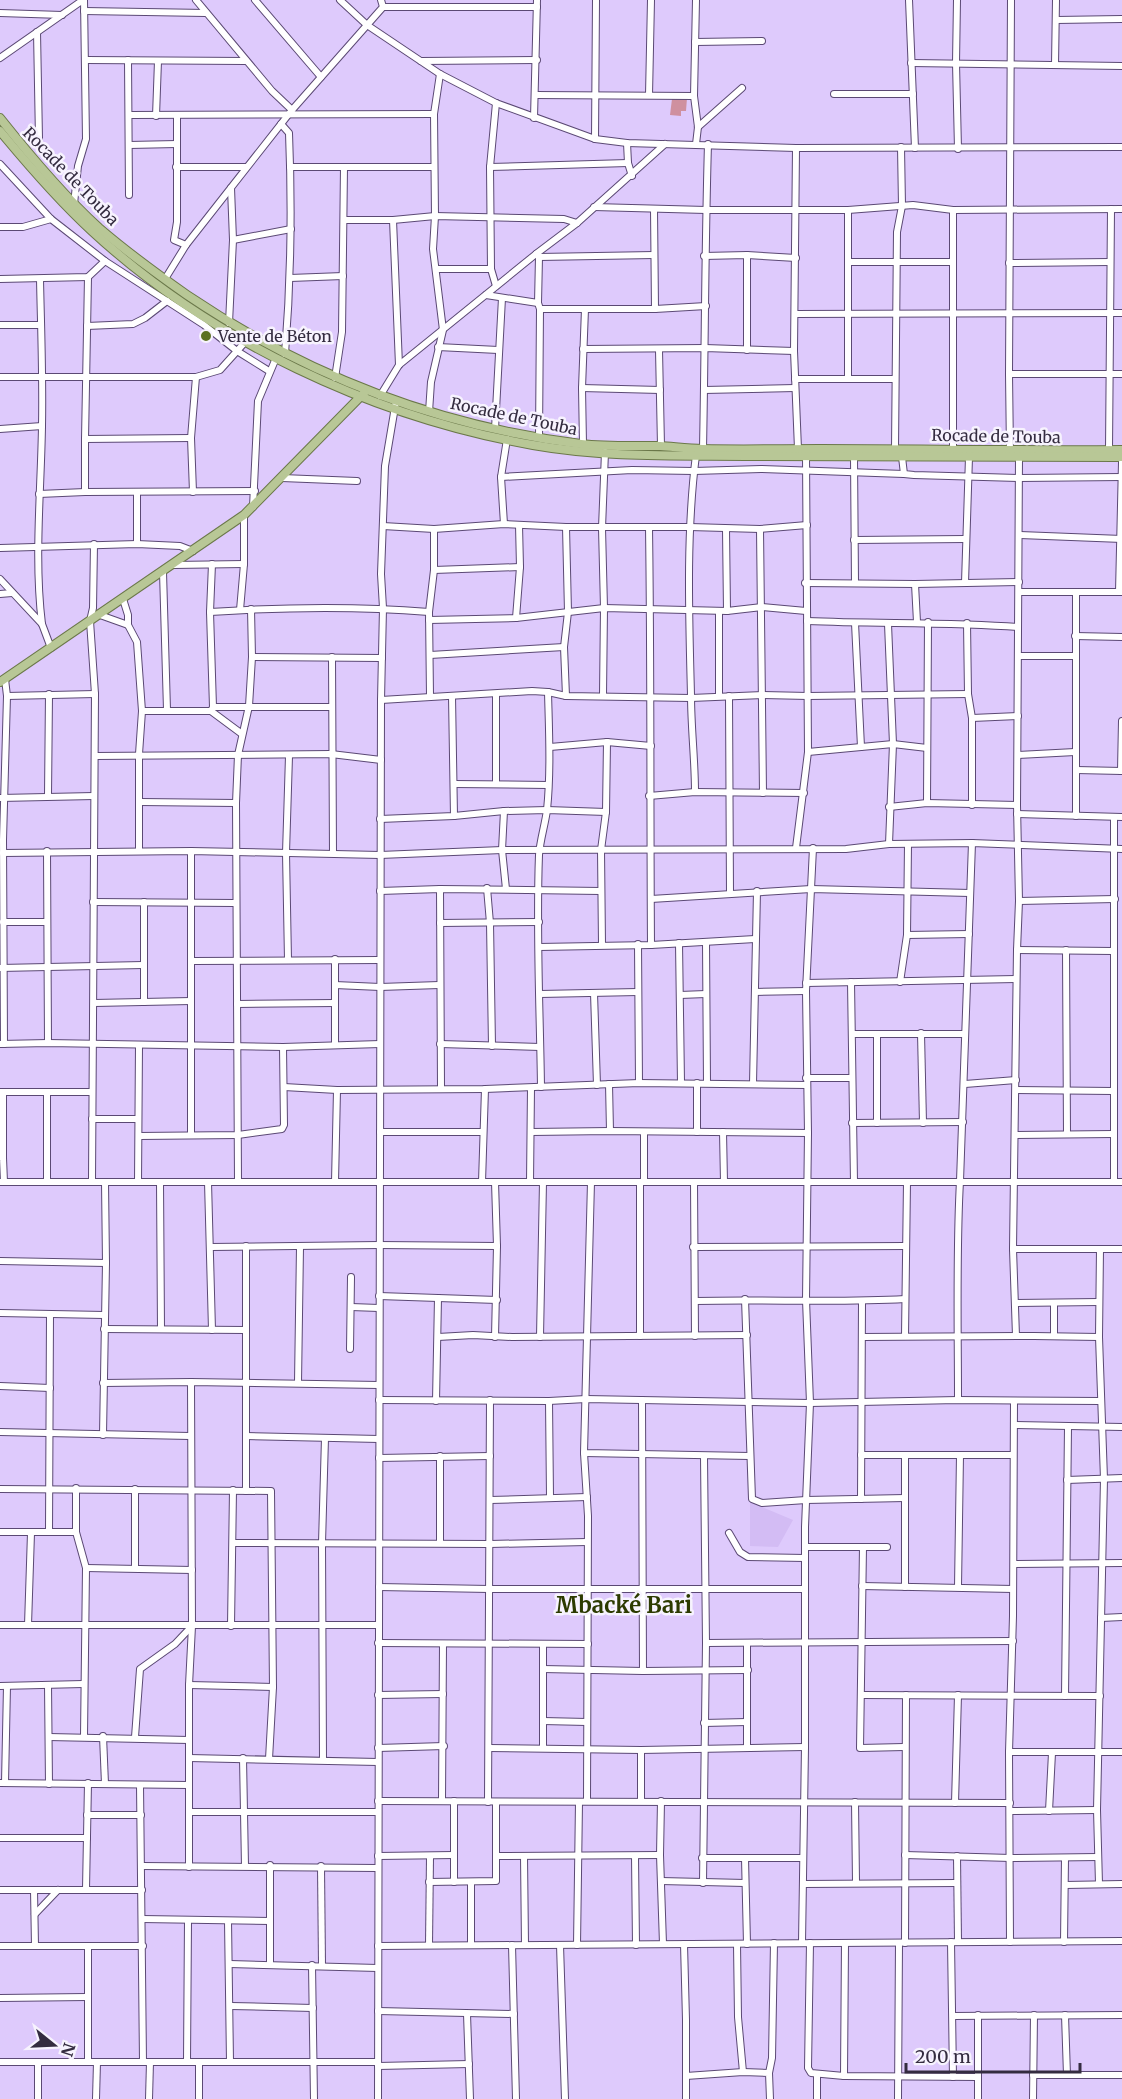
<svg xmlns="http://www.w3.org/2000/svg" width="1122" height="2099" viewBox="0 0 1122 2099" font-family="Merriweather,serif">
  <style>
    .built { fill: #d3bcf4 }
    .green { fill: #cf909f }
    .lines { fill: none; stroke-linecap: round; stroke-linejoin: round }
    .minor-casing { stroke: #5b4974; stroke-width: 8 }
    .major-casing { stroke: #6b784a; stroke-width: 10 }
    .minor { stroke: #fff; stroke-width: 6 }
    .major { stroke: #b8c796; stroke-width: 8 }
    .poi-dot { fill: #5c7223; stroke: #f7f3fe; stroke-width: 2 }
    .labels { text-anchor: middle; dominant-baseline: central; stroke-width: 5; stroke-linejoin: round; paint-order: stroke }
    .street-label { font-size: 16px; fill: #342c40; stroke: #f7f3fe }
    .poi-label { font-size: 16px; fill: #342c40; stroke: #f7f3fe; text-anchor: start }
    .district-label { font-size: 22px; font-weight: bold; fill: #2c3a00; stroke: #f7f3fe }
  </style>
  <rect width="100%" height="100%" fill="#decafc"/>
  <path class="built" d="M750 1502 793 1520 778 1547 750 1546Z"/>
  <path class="green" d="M687 98 686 111H681V116L670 115 672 99Z"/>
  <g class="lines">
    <g class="minor-casing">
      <g id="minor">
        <path d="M196 0 272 91 292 110"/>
        <path d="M255 0 321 77"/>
        <path d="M340 0 367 25 440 74 496 103 595 139 627 143 796 148 1122 147"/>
        <path d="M696 0 694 96 698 127 696 144"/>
        <path d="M909 0 915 148"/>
        <path d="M957 0 956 63 958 149"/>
        <path d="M383 7H537"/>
        <path d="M84 11 206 13"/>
        <path d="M0 13 62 15"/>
        <path d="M1056 20 1122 19"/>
        <path d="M37 32 39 139"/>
        <path d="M695 42 762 41"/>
        <path d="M0 58 83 0"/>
        <path d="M86 60 246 61"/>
        <path d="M128 60 129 195"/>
        <path d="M421 61 537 60"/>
        <path d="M911 63 1122 66"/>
        <path d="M1055 65 1056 0"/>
        <path d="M834 94H913"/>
        <path d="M535 95 694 96"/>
        <path d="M649 95 651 0"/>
        <path d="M496 103 490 167 491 269 496 286"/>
        <path d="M130 115 434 114"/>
        <path d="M156 116 158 61"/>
        <path d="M177 116V222L174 240 186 245 292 110 383 7 381 0"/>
        <path d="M534 118 537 0"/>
        <path d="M281 124 289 133C292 207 291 280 285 354"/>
        <path d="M698 127 742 88"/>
        <path d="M595 139 596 0"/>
        <path d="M627 143 628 163 632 176"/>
        <path d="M129 145 177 144"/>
        <path d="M796 148 794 351 798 449"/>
        <path d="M0 164 51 219 105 261 204 325 237 351 269 371"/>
        <path d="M176 167H246"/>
        <path d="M290 167H433"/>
        <path d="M490 167 628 163"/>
        <path d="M74 204 78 166 86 139 84 0"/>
        <path d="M594 207 706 210H848L913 205 953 210 1122 209"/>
        <path d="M654 209 655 309"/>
        <path d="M848 210V378"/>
        <path d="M344 220H393L435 216 564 219 577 223"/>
        <path d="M393 220 399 365"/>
        <path d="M0 227H23L51 219"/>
        <path d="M233 240 291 229"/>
        <path d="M536 254 539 257 654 255"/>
        <path d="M747 255V350"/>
        <path d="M704 256 747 255 796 258"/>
        <path d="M848 262H953"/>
        <path d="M1009 263 1110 262"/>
        <path d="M436 269H491"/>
        <path d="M290 278 343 276"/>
        <path d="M0 279 88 277 105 261"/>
        <path d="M40 279C41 328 43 377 42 426 41 492 34 559 42 624"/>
        <path d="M165 279 186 245"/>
        <path d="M486 295 538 303"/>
        <path d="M540 309H655L706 306"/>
        <path d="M795 314 1122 313"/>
        <path d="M229 323 233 240 231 188"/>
        <path d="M0 325H41"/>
        <path d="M87 326 133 324 145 318 167 301"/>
        <path d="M438 347 498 350"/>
        <path d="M583 349 705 348 794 351"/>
        <path d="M659 350 661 446"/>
        <path d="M1009 374H1122"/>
        <path d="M0 377H196L220 370 246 341"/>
        <path d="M335 378 342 332 344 167"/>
        <path d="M795 379H895"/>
        <path d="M582 388 660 390"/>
        <path d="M704 390 795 388"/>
        <path d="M380 396 399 365 536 254 577 223 665 144"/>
        <path d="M429 412 431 382 443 330 433 249 435 216 434 114 440 74"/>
        <path d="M0 429 42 426"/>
        <path d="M495 429 502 298"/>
        <path d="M539 438 540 309 538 303 539 257"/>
        <path d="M85 439 191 438"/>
        <path d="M583 444 582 388 585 309"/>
        <path d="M953 448V210"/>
        <path d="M703 449C705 347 705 246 708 144"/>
        <path d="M895 449 897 232 902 206 901 147"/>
        <path d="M1109 450 1111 209"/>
        <path d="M1010 453 1009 374 1011 0"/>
        <path d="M854 457 855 583"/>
        <path d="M902 457 904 474 914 475 1019 478 1122 477"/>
        <path d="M501 477 632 470 694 471 761 469 904 474"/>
        <path d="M282 478 357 481"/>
        <path d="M85 492V439L88 277"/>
        <path d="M193 492 191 438 196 377"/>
        <path d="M39 494 85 492 255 491"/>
        <path d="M253 507 258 401 276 358"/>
        <path d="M504 524 501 477 507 439"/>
        <path d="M383 526 434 529 504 524 566 527H690L760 529 807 525"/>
        <path d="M649 527C651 666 650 805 651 945"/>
        <path d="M726 529 727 611"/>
        <path d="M760 529 763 793"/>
        <path d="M1020 535 1122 539"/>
        <path d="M854 540 966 539"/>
        <path d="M137 544V492"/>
        <path d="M0 548 137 544 180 546 193 551"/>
        <path d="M212 564 210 612 213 707 211 711 242 734"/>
        <path d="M173 565 244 564"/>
        <path d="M434 570 520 567"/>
        <path d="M163 572 167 710"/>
        <path d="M0 579 42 624 51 648"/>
        <path d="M805 583 915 584 1019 582"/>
        <path d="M965 583 969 457"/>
        <path d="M915 584 917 622"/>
        <path d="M1019 592H1121"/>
        <path d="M1076 592V816"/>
        <path d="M1119 592 1122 462"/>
        <path d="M0 594 12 593"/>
        <path d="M123 599 128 615V625L137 642 142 711 139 754V851"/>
        <path d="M240 610 244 564V515"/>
        <path d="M719 611V696"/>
        <path d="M210 612C283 607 357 606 429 612"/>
        <path d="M100 615 128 625"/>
        <path d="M516 618 520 567 519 525"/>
        <path d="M429 620 516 618 604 608 727 611 762 607 806 611"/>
        <path d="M807 621C877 624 948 622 1018 627"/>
        <path d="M855 623 861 747"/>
        <path d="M967 623 968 694 972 718V805"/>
        <path d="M888 624 893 744 889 844"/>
        <path d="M1075 636 1122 637"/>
        <path d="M430 655 564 647"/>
        <path d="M1018 656H1075"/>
        <path d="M252 657 382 658"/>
        <path d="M332 657 333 853"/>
        <path d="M603 695 604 608 602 528 605 452"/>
        <path d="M7 696 95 694"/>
        <path d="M430 696 429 612 434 570V529"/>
        <path d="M452 696 454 816"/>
        <path d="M566 696 564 647 568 612 566 527"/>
        <path d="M729 696 730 893"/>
        <path d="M381 700 532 691 548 692 566 696 691 698 763 695 808 696 968 694"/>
        <path d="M213 707H331"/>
        <path d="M142 711H211"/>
        <path d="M972 718 1018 716"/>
        <path d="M550 747 607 742 651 746"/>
        <path d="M808 752 893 744 927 748"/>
        <path d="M1018 755 1075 752"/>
        <path d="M95 756 331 754 381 760"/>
        <path d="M1076 770 1122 771"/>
        <path d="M1121 771 1122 721"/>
        <path d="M496 783V694"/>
        <path d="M454 784 548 785"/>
        <path d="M695 792C695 760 691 728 691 695 689 616 686 534 696 455"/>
        <path d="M48 796 49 694"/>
        <path d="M649 796 695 792 804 793"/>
        <path d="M0 798 94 796"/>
        <path d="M140 802 236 803"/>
        <path d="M927 803 928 622"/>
        <path d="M889 807 927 803 1017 805"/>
        <path d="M504 811 502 850 506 889"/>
        <path d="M1017 814 1122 817"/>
        <path d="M1114 817V1182"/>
        <path d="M380 819 454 816 504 811 547 810 606 812"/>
        <path d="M796 848 808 752 806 456"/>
        <path d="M47 851 48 1043"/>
        <path d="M191 851V1135"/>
        <path d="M3 853 191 851 380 855 502 850 846 849 889 844 972 843 1122 849"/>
        <path d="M487 888 490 923 492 1046"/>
        <path d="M440 889 441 1088"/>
        <path d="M380 891 440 889 601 891"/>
        <path d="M651 899 811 889 970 893"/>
        <path d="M1019 901 1115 899"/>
        <path d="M93 902 235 903"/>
        <path d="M144 902V1002"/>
        <path d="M3 922H46"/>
        <path d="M440 923 539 922"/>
        <path d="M907 935 969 934"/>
        <path d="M706 942 707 1083"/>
        <path d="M679 943 681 1083"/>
        <path d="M638 944 639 1083"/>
        <path d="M602 945 601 850 606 812 607 742"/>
        <path d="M539 947 651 945 755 939"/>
        <path d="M1017 950 1113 951"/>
        <path d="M1066 950 1067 1134"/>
        <path d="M335 959V1045"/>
        <path d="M288 960 286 853 289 756"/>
        <path d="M192 961 380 960"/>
        <path d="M0 968 143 965"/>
        <path d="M851 982 854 1182"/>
        <path d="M900 982 907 935 908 844"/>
        <path d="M806 983 1016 979"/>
        <path d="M335 985 380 987 439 985"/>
        <path d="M755 992 806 991"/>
        <path d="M594 993 597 1085"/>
        <path d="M540 994 638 992"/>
        <path d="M680 995 706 994"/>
        <path d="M94 1003 191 1001"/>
        <path d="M237 1004 335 1003"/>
        <path d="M921 1033 923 1123"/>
        <path d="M853 1034H965"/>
        <path d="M0 1044 48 1043 283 1047 380 1044"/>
        <path d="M4 1044 3 840 7 696 5 679"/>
        <path d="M440 1044 540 1047"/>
        <path d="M806 1078H852"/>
        <path d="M609 1084 610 1131"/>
        <path d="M753 1084 757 891"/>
        <path d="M965 1084 1016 1080"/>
        <path d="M284 1087 337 1090 485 1089 639 1083 807 1085"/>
        <path d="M541 1087C540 1010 536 932 539 855 540 840 545 825 547 810 551 771 549 731 548 692"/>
        <path d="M1016 1090 1113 1091"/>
        <path d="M0 1092H92"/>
        <path d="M92 1119H138"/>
        <path d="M852 1123 963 1122"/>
        <path d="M877 1123V1034"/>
        <path d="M380 1132H483"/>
        <path d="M531 1132 610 1131 808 1133"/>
        <path d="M644 1132V1182"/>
        <path d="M697 1132V1083"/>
        <path d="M723 1132 724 1182"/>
        <path d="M1016 1135 1113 1134"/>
        <path d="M139 1136 238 1135 282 1129 284 1125 283 1047"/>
        <path d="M0 1157 3 1158 4 1182"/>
        <path d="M3 1158V1092"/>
        <path d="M0 1182H1122"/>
        <path d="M47 1182V1092"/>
        <path d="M92 1182 95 694 90 621 93 608 94 544"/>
        <path d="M138 1182 139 1045"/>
        <path d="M160 1182 161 1329"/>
        <path d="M208 1182 212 1330"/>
        <path d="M238 1182 236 803 238 755 249 706 252 657 251 609"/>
        <path d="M335 1182 337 1090"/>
        <path d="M482 1182 485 1089"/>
        <path d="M530 1182 531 1088"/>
        <path d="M591 1182 584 1453 750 1456"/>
        <path d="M694 1182 695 1336"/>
        <path d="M246 1246V1491"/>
        <path d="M211 1247 379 1245 497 1246"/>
        <path d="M693 1247 906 1246"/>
        <path d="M1013 1249H1122"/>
        <path d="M0 1261 106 1263"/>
        <path d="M379 1296 497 1300"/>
        <path d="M745 1299 752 1499 762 1503 806 1500 905 1498"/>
        <path d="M695 1301C765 1299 835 1303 905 1299"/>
        <path d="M1015 1303 1099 1302"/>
        <path d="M1054 1303V1336"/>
        <path d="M351 1307 379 1308"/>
        <path d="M0 1313 104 1315"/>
        <path d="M104 1329 246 1330"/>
        <path d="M640 1336V1182"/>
        <path d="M905 1336 907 1182"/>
        <path d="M1016 1336 1013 1249 1017 950 1019 901 1017 805 1019 457"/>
        <path d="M438 1337 473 1335 512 1337 747 1335"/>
        <path d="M495 1337 497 1246 495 1182"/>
        <path d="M540 1337 543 1182"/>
        <path d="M862 1337 1034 1336 1099 1337"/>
        <path d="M350 1349 351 1277"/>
        <path d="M103 1383 191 1382 379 1385"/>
        <path d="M298 1383 300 1247"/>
        <path d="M0 1386 50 1388"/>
        <path d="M379 1400 549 1401 586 1399 810 1403 958 1400 1101 1401"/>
        <path d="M642 1400 643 1671"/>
        <path d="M958 1400C958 1327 956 1254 960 1181 965 1068 969 955 972 843"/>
        <path d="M436 1401 438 1298"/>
        <path d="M549 1401 550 1497"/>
        <path d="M1014 1425 1122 1427"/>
        <path d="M0 1432 190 1436"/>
        <path d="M103 1435 106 1263 105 1182"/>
        <path d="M246 1436 379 1439"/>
        <path d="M584 1453 588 1516 587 1801"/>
        <path d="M861 1455H1013"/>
        <path d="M440 1456V1543"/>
        <path d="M905 1456V1587"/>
        <path d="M379 1458 490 1456"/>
        <path d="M1067 1480 1122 1478"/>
        <path d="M76 1488V1532L86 1568 84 1736"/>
        <path d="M0 1489 271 1491 273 1687 269 1759"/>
        <path d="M135 1489V1568"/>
        <path d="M861 1499 862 1302"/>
        <path d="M490 1500 587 1497"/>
        <path d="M0 1532H76"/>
        <path d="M49 1532 50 1314"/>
        <path d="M729 1533 740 1552 748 1557 805 1558"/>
        <path d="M233 1543 490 1544 587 1542"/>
        <path d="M805 1547H887"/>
        <path d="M863 1547 860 1748 904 1747"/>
        <path d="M1014 1564 1122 1563"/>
        <path d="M86 1568 192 1570"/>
        <path d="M862 1586 1013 1589"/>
        <path d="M379 1587 489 1589H805"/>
        <path d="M958 1587 960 1455"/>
        <path d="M1101 1618 1122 1617"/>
        <path d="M0 1625H379"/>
        <path d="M28 1625 31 1533"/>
        <path d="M231 1626 233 1490"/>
        <path d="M378 1643 588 1644"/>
        <path d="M706 1643 1013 1641"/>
        <path d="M543 1669 643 1671 748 1670"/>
        <path d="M48 1685 49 1784"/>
        <path d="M189 1685 273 1687"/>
        <path d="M0 1686 83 1684"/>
        <path d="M378 1695 443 1694"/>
        <path d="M862 1695 1100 1696"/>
        <path d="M1065 1696 1068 1427"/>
        <path d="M543 1721 587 1722"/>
        <path d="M704 1723 747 1722"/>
        <path d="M103 1736 105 1784"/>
        <path d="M49 1737 189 1740"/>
        <path d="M135 1737 140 1669 175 1644 192 1626"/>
        <path d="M543 1747V1644"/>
        <path d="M378 1748 444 1746"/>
        <path d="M489 1748 641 1750 805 1747"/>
        <path d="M747 1748V1644"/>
        <path d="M1009 1752H1122"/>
        <path d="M189 1758 378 1762"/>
        <path d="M243 1758 245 1866"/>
        <path d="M323 1760 322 1543 325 1438"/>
        <path d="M0 1783 189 1785"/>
        <path d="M5 1783 7 1686"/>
        <path d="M140 1785 143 2062"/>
        <path d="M378 1801 1010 1803"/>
        <path d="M442 1801 443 1644"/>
        <path d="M454 1801V1882"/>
        <path d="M641 1801V1750"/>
        <path d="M661 1801 660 1855 663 1944"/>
        <path d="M488 1802 490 1400"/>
        <path d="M855 1802 856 1882"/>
        <path d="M955 1803 958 1695"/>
        <path d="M1010 1811 1097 1810"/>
        <path d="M1049 1811 1052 1753"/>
        <path d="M189 1812H378"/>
        <path d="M87 1815H141"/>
        <path d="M0 1838H87"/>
        <path d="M905 1855 1011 1858 1098 1857"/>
        <path d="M378 1856 454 1855"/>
        <path d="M496 1856 660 1855"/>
        <path d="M524 1856 525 1945"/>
        <path d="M635 1856 636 1945"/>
        <path d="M957 1856 958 1942"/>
        <path d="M702 1858H803"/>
        <path d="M745 1858 747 1944"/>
        <path d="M270 1865V1964"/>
        <path d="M142 1866 378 1868"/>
        <path d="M321 1866 322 1966"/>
        <path d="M189 1867V1685L192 1626 191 1382"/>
        <path d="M661 1881 745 1883"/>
        <path d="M429 1882 496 1881V1802"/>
        <path d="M471 1882V1945"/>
        <path d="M703 1883 706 1643 704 1457"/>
        <path d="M803 1884 957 1883"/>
        <path d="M1099 1884 1097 1810 1104 1479 1099 1337 1100 1249"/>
        <path d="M1065 1885 1122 1884"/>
        <path d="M86 1889 88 1783"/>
        <path d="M0 1890H142"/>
        <path d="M34 1890 35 1946"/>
        <path d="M35 1914 58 1890"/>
        <path d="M142 1919 270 1921"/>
        <path d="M228 1921 230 2062"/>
        <path d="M951 1942 953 2077"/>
        <path d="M1010 1942 1009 1752 1013 1616 1014 1401"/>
        <path d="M1064 1942 1065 1858"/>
        <path d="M802 1943 805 1747V1527L810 1403 806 1300 808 1133 806 991 813 848"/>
        <path d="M810 1943 808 2068 811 2073 844 2076 978 2077"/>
        <path d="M905 1943 906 1695"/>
        <path d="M684 1944 686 2020V2099"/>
        <path d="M737 1944 738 2017 743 2072"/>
        <path d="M429 1945 430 1857"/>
        <path d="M512 1945 516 2099"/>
        <path d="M560 1945 565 2099"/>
        <path d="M577 1945 579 1802"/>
        <path d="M0 1946H143"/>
        <path d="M378 1946 1122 1941"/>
        <path d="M230 1964 378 1968"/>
        <path d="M312 1965 314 2099"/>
        <path d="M0 1998 87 1997"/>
        <path d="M231 2006 313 2008"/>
        <path d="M378 2011 514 2014"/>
        <path d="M467 2014 470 2099"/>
        <path d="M1065 2015 1067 2075"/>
        <path d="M953 2016 1122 2015"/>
        <path d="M0 2062H378"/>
        <path d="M88 2062V1946"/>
        <path d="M187 2062 188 1921"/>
        <path d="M378 2066 469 2064"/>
        <path d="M769 2073 772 2058 774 1943"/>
        <path d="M1033 2075H1122"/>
        <path d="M686 2076 743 2072 769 2073 770 2099"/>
        <path d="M844 2076 845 1943"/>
        <path d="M38 2099V2062"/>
        <path d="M96 2099 97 2062"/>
        <path d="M149 2099 150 2062"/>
        <path d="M199 2099V2062"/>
        <path d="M378 2099 381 700 383 608 381 574 385 466 396 401"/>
        <path d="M817 2099V2074"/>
        <path d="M898 2099 899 1943"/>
        <path d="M978 2099V2015"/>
        <path d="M1033 2099 1034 2015"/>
      </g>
    </g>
    <g class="major-casing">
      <g id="major">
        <path d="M0 118C31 157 63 195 99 228 127 252 157 274 187 295 307 376 437 426 581 444 607 447 634 446 660 446 675 447 689 449 703 449 742 450 782 449 820 449 921 449 1021 451 1122 450"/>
        <path d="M0 131C29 166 58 200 92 231 211 341 373 417 533 445 606 458 681 455 754 456 876 457 999 456 1122 457"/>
        <path d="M0 682 244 515 364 393"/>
      </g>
    </g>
    <use href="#minor" class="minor"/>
    <use href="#major" class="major"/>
  </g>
  <circle class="poi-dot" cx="206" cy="336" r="6"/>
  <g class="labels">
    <g class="street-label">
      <text transform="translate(71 176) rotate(46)">Rocade de Touba</text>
      <text transform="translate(514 416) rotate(12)">Rocade de Touba</text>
      <text transform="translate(996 436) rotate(1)">Rocade de Touba</text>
    </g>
    <g class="poi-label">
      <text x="218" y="336">Vente de Béton</text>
    </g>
    <g class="district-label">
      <text x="624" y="1605">Mbacké Bari</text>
    </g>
  </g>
  <g transform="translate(54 2045) rotate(108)" stroke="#f7f3fe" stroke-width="4.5" paint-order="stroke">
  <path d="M0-4.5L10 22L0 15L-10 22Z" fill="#342c40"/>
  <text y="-9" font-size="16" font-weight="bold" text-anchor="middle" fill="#342c40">N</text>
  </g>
  <path d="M906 2063v9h174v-9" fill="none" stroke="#342c40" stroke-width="3"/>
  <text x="915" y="2063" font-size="18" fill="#342c40" stroke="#f7f3fe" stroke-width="4.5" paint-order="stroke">200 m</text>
</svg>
